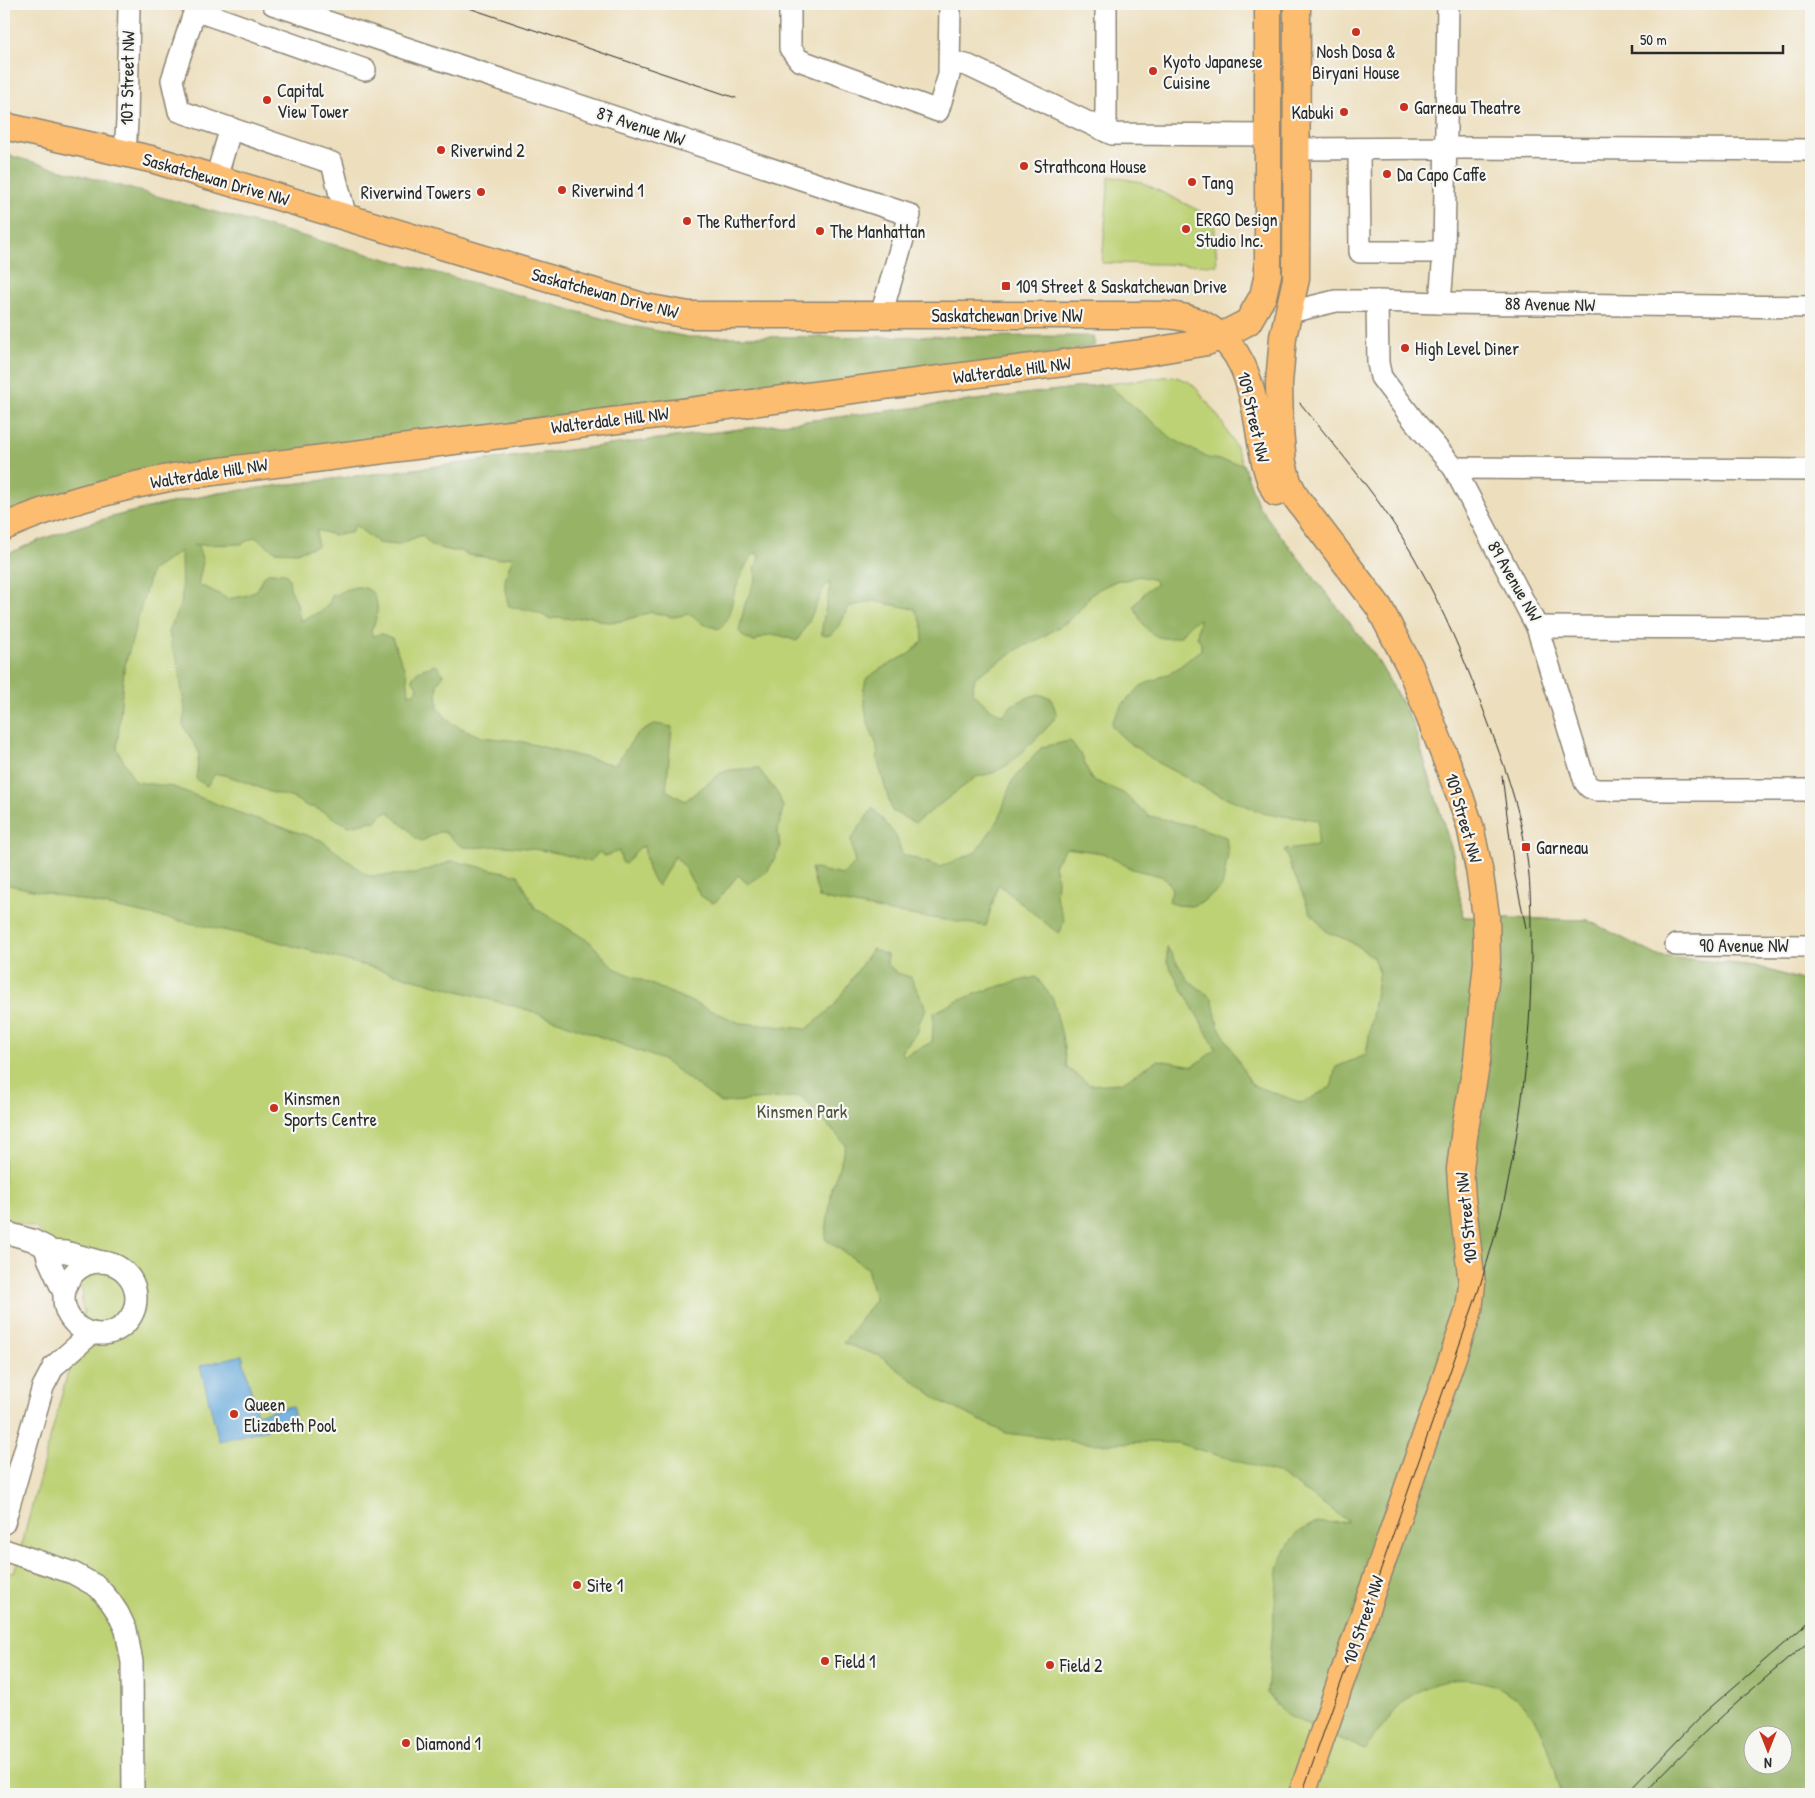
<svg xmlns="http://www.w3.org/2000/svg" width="1815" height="1798" viewBox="0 0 1815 1798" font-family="'Patrick Hand',sans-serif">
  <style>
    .green { fill: #bdd175; stroke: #747e50; fill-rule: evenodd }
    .forest { fill: #96b366; stroke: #606f48; fill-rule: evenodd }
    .water { fill: #69abdd; stroke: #4a6b84 }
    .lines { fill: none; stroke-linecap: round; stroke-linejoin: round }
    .minor-casing { stroke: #8c8574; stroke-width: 24 }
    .major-casing { stroke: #8c8574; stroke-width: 29 }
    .minor { stroke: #fff; stroke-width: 21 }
    .major { stroke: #fcbd6f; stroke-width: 26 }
    .tram { stroke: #2b2b2b; stroke-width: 1 }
    .poi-dot { fill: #c8321e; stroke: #f6f6f2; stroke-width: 2 }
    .labels { text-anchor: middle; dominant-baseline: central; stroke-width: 4.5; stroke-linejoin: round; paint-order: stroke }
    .poi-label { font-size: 18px; fill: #2b2b2b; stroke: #f6f6f2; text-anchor: start }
    .street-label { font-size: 18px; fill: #2b2b2b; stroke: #f6f6f2 }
    .park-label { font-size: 18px; fill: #50543e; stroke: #f6f6f2 }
  </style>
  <rect width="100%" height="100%" fill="#f6f6f2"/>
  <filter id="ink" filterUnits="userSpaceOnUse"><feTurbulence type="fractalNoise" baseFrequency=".02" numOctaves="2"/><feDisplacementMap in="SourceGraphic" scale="10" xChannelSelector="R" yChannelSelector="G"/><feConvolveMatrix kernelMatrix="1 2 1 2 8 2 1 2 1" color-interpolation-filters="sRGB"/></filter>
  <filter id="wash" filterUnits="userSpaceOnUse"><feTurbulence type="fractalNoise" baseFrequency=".0096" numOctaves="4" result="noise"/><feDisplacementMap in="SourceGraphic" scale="20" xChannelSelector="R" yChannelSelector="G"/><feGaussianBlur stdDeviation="1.12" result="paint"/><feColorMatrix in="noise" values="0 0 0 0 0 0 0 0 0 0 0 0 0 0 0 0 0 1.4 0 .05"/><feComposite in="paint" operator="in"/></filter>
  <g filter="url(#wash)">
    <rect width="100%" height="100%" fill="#eddfbe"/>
    <g class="green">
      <path d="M1109 176 1141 182 1214 218 1217 265 1102 263Z"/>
      <path d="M1173 376 1188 381 1196 388 1220 419 1236 447 1258 505 1275 528 1374 654 1396 692 1413 724 1453 854 1463 917 1587 920 1658 956 1755 966 1811 983V1794H4V1570L14 1573 84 1312 81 1302 83 1293 73 1269 36 1228 4 1219V556C71 523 146 508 219 493ZM1752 1736H1782V1766H1752Z"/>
    </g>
    <g class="forest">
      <path d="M4 154 623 324 688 337 1093 336 1095 346 4 516Z"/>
      <path d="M1107 384 1173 439 1208 458 1243 464 1258 505 1275 528 1374 654 1413 724 1453 854 1463 917 1587 920 1658 956 1755 966 1811 983V1794H1562C1554 1770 1549 1740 1534 1718 1505 1675 1448 1667 1407 1699 1394 1710 1376 1735 1364 1749L1286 1715 1267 1693 1278 1570C1283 1552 1293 1532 1313 1524 1323 1521 1338 1524 1348 1521L1280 1474 1177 1443 1143 1442 1094 1444 1006 1433 940 1401 880 1356 843 1343 875 1300 867 1268 825 1239 832 1188 846 1145 801 1096 721 1103 663 1060 528 1010 271 940 4 884V556C71 523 146 508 219 493ZM355 525 378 543 397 545 422 535 432 546 452 551H461L468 555 499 559 513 556C506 577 501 582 509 606L524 610H531L551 619 557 617 573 619 591 616 600 621 609 622 622 621 651 612 673 617 690 614 703 624 719 629C730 623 731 600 736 589 740 577 746 562 755 553L759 555 758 563 754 568 756 578 745 604 739 631 744 637 754 642C772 630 777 635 797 641L810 619 824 587 830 582C830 595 820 626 822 635H832L842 621 848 607 873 601 915 609 922 624 923 641 909 654 880 669 866 679 863 694 867 720 877 746 878 762 892 811 915 823 976 777 993 773 1011 763 1045 730 1057 715 1051 698 1039 694 1029 697 1012 705 1003 715 990 709 972 692 975 677 1020 648 1039 639 1070 620 1083 606 1089 597 1099 589 1118 580H1126L1139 576 1155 580 1156 585 1147 590 1134 606C1144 629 1153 644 1181 636 1185 629 1191 622 1199 619L1197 637 1201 644V650L1174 671 1141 686 1123 704 1112 722V727L1127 741 1158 763 1213 792 1266 814 1319 820 1317 846 1284 850 1310 912 1327 932 1348 940 1372 956 1379 971 1366 1055 1336 1067 1331 1087 1302 1103 1252 1085 1218 1025 1212 998 1188 980 1167 947V962L1216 1049 1194 1066 1158 1060 1121 1083 1090 1085 1067 1068 1062 1036 1053 999 1036 977C1001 985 965 995 934 1013L932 1042 904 1056 901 1052 918 1031 919 1023 926 1009C923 998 915 989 911 977L897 973 887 964V955L872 949 833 1007 807 1029 740 1023 614 968 590 942 535 908 518 875 453 861 415 874 368 876 321 840 242 814 174 787 135 782 117 749 124 669 151 571 181 551 182 600 169 631 172 648 177 659 185 710 183 725 199 752 196 779 207 786 215 774C226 773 257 787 270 792 277 794 285 795 293 798 300 801 306 808 314 807L349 826 372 821 375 822 383 813 390 812C397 822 401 823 409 830 415 837 413 837 422 841L439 832H444C451 836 455 843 462 846 472 850 493 845 505 846 533 848 563 853 590 862L599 852 605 856 619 851 622 862 625 864 639 848 644 846C647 864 646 872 658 886L675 856 682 864 701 896 712 903 717 901 738 875 748 884 768 871 780 848 778 831 783 807 778 794 758 768 730 770 721 773 685 801 666 790 672 727 655 724 636 735 615 765 519 741 481 737 451 723 438 708 437 684 443 675 439 667 434 665C425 670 417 667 412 679L418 688 414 693 409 694 407 675 392 638 381 634 372 636 371 630C380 616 382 587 358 587 349 587 340 593 332 596 328 612 313 614 300 621L297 603 290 588 289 579 285 573H268L262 578 258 589 248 595 228 599 209 589 198 585 203 562 198 546 193 545 241 544 255 537 275 551 297 552 317 546V530L333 535 351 533ZM1752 1736H1782V1766H1752Z"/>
      <path d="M1070 741 1082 756 1091 779 1123 793 1149 816 1194 826 1226 837 1228 853 1223 883 1220 889 1202 902 1191 906 1176 905 1169 901 1172 890 1169 883 1161 876 1132 869 1103 853 1066 848 1054 865 1057 879 1056 897 1064 920 1060 933 1054 930 998 884 986 926 891 912 819 898 811 868 842 875 855 864 851 839 873 808 896 836 902 854 940 867 976 852 999 819 1012 781 1042 747Z"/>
    </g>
    <path class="water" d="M242 1355 257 1414 292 1406 296 1422 219 1441 200 1366Z"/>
  </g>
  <g filter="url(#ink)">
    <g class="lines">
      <g class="minor-casing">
        <g id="minor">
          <path d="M273 4 910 215 881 315"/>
          <path d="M790 4V48L799 60 938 111 949 75 950 4"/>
          <path d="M950 61 969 66 1112 134 1268 135"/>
          <path d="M1106 131V4"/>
          <path d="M1297 149 1466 148 1811 150"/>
          <path d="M1359 149 1360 252H1444"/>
          <path d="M125 153 127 121 129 4"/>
          <path d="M216 178 231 128"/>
          <path d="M346 218 332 163 179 111 172 80 195 10 365 70"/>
          <path d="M1377 301 1378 363 1381 377 1415 422 1454 468 1537 627 1585 782 1589 787 1596 790H1811"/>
          <path d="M1440 303 1444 252 1448 4"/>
          <path d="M1290 312 1336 301H1377L1440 303 1811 307"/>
          <path d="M1454 468 1811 470"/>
          <path d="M1537 627 1811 628"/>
          <path d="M1676 945 1811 946"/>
          <path d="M4 1232 32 1240 46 1247 48 1258 64 1293"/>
          <path d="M46 1251 66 1252 102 1262"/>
          <circle cx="100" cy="1298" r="36"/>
          <path d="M4 1523 43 1387 54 1366 92 1333"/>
          <path d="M4 1550 73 1573 98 1587 110 1601 118 1613 126 1630 132 1662 133 1794"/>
        </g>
      </g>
      <g class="major-casing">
        <g id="major">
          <path d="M1297 4 1296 279 1283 337 1279 383 1280 430 1283 463 1288 482 1297 499 1379 607 1410 667 1459 793 1470 826 1479 869 1486 916 1487 962 1477 1060 1465 1129 1460 1169 1462 1198 1472 1284 1469 1310 1302 1794"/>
          <path d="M4 126 155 160 645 307 689 315H1122C1139 315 1158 314 1175 316 1203 319 1229 338 1241 363 1248 376 1252 394 1255 407 1261 436 1262 466 1276 493"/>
          <path d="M4 527C58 503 116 488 174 477L1142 353 1207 342 1221 336 1248 322 1263 296 1268 274V4"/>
        </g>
      </g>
      <use href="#minor" class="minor"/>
      <use href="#major" class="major"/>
      <g class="tram">
        <path d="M457 4 736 98"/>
        <path d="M1300 403C1340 452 1383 502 1414 557 1444 610 1467 665 1488 722 1503 762 1518 803 1525 845 1531 878 1531 912 1531 945 1532 1028 1523 1111 1506 1192 1499 1224 1489 1256 1479 1289L1302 1794"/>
        <path d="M1502 775 1514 871 1526 928"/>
        <path d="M1626 1794 1704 1713 1811 1620"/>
        <path d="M1644 1794C1695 1738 1752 1688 1811 1640"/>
      </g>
    </g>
  </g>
  <g class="poi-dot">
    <circle cx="1356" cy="32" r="5"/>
    <circle cx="1153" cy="71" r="5"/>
    <circle cx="267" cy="100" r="5"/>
    <circle cx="1404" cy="107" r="5"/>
    <circle cx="1344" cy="112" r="5"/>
    <circle cx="441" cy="150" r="5"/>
    <circle cx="1024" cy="166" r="5"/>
    <circle cx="1387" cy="174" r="5"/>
    <circle cx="1192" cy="182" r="5"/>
    <circle cx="562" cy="190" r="5"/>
    <circle cx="481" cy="192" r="5"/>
    <circle cx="687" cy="221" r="5"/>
    <circle cx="1186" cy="229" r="5"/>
    <circle cx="820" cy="231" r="5"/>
    <rect x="1001" y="281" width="10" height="10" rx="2.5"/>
    <circle cx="1405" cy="348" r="5"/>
    <rect x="1521" y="842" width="10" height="10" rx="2.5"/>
    <circle cx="274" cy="1108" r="5"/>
    <circle cx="234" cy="1414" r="5"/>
    <circle cx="577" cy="1585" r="5"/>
    <circle cx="825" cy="1661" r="5"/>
    <circle cx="1050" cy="1665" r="5"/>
    <circle cx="406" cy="1743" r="5"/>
  </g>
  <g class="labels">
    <g class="poi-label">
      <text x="1356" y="51" text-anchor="middle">Nosh Dosa &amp;<tspan x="1356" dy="21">Biryani House</tspan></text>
      <text x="1163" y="61">Kyoto Japanese<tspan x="1163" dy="21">Cuisine</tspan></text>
      <text x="277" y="90">Capital<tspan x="277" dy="21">View Tower</tspan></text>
      <text x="1414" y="107">Garneau Theatre</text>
      <text x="1334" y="112" text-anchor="end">Kabuki</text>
      <text x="451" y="150">Riverwind 2</text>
      <text x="1034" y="166">Strathcona House</text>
      <text x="1397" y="174">Da Capo Caffe</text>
      <text x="1202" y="182">Tang</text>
      <text x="572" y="190">Riverwind 1</text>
      <text x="471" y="192" text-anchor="end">Riverwind Towers</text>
      <text x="1196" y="219">ERGO Design<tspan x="1196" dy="21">Studio Inc.</tspan></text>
      <text x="697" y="221">The Rutherford</text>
      <text x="830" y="231">The Manhattan</text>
      <text x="1016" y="286">109 Street &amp; Saskatchewan Drive</text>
      <text x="1415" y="348">High Level Diner</text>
      <text x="1536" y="847">Garneau</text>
      <text x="284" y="1098">Kinsmen<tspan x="284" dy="21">Sports Centre</tspan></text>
      <text x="244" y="1404">Queen<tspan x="244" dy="21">Elizabeth Pool</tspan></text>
      <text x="587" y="1585">Site 1</text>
      <text x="835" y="1661">Field 1</text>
      <text x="1060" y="1665">Field 2</text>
      <text x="416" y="1743">Diamond 1</text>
    </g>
    <g class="street-label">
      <text transform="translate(127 78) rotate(-89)">107 Street NW</text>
      <text transform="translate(641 126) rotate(18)">87 Avenue NW</text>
      <text transform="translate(216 179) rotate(16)">Saskatchewan Drive NW</text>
      <text transform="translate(605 293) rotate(15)">Saskatchewan Drive NW</text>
      <text transform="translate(1550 304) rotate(1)">88 Avenue NW</text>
      <text x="1007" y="315">Saskatchewan Drive NW</text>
      <text transform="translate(1012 370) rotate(-7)">Walterdale Hill NW</text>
      <text transform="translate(1254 417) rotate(77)">109 Street NW</text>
      <text transform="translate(610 420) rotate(-7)">Walterdale Hill NW</text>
      <text transform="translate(209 473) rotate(-9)">Walterdale Hill NW</text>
      <text transform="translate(1515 581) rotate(60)">89 Avenue NW</text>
      <text transform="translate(1464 818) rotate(74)">109 Street NW</text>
      <text x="1744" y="945">90 Avenue NW</text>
      <text transform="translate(1466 1218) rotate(-96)">109 Street NW</text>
      <text transform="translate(1363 1620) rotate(-71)">109 Street NW</text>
    </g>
    <g class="park-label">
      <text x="802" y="1111">Kinsmen Park</text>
    </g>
  </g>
  <rect width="1815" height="1798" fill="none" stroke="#f6f6f2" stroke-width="20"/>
  <g transform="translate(1768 1750) rotate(180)"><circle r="24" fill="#f6f6f2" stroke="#a5a5a2"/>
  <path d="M0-4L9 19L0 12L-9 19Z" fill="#c8321e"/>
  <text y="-8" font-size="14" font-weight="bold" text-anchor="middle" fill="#2b2b2b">N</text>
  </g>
  <path d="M1632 45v8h151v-8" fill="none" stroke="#2b2b2b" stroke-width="2.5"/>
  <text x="1640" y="45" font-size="15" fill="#2b2b2b" stroke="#f6f6f2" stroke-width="4" paint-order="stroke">50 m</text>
</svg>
